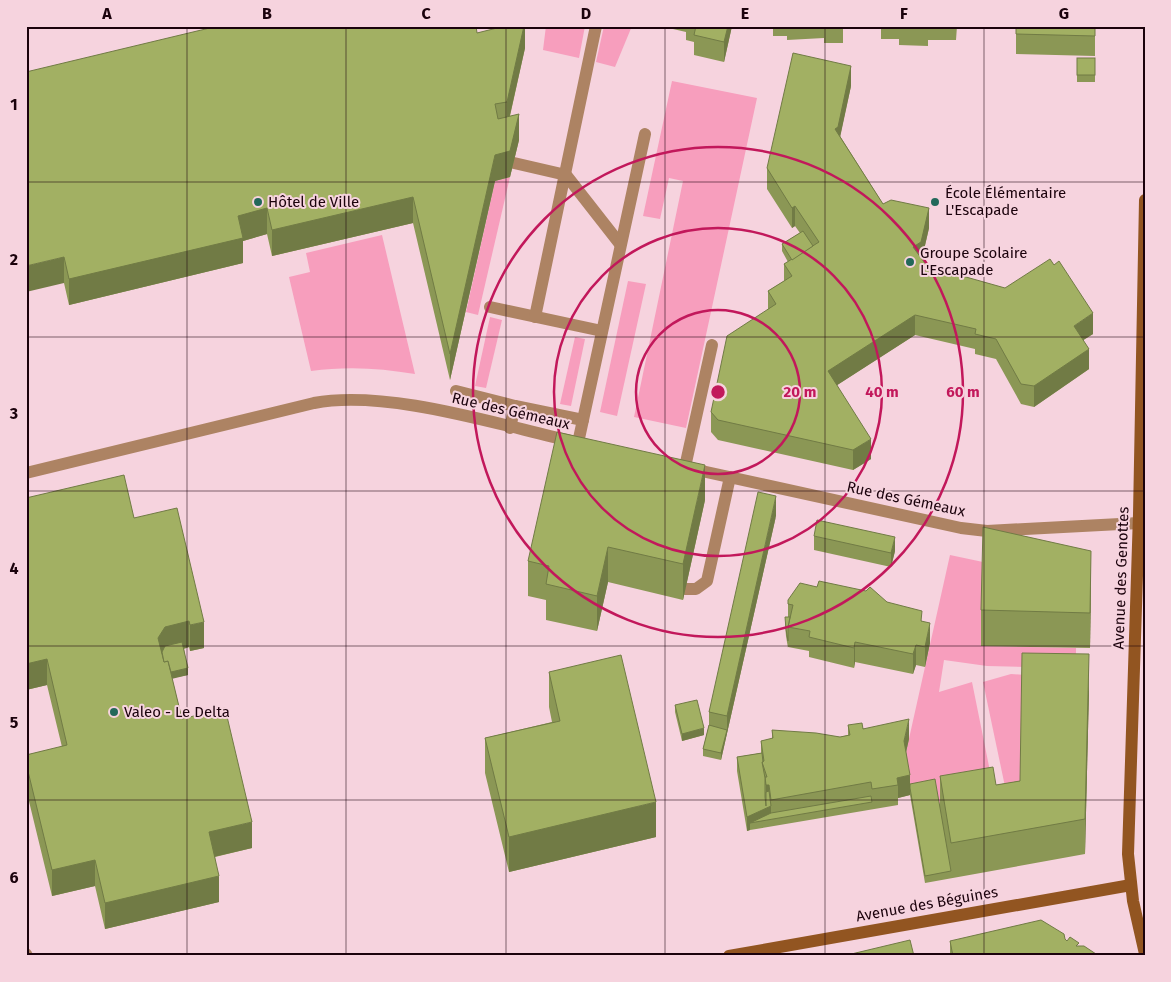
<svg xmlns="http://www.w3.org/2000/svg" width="1171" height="982" viewBox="0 0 1171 982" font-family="'Fira Sans',sans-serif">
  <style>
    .green { fill: #f79ebd }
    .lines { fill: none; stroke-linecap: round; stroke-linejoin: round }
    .lane { stroke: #ad8363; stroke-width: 12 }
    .street { stroke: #ad8363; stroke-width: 12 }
    .secondary { stroke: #925521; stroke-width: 12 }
    .wall { fill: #8b9755 }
    .shaded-wall { fill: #717b45 }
    .building { fill: #a2b063; stroke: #717b45 }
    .grid { fill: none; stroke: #1b020c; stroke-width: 1; stroke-opacity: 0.55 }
    .ring { fill: none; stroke: #c2185b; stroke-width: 2.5 }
    .poi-dot { fill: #23685a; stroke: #f6d3de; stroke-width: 2 }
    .labels { text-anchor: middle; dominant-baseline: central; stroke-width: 4; stroke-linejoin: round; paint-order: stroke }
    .poi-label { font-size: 15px; fill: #1b020c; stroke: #f6d3de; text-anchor: start }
    .street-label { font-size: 15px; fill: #1b020c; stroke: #f6d3de }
    .centre { fill: #c2185b; stroke: #f6d3de; stroke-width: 2.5 }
    .ring-label { font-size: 15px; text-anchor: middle; font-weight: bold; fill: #c2185b; stroke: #f6d3de; stroke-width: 4; stroke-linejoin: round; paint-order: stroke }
    .neatline { fill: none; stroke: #1b020c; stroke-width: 2 }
    .grid-label { font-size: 16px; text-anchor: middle; font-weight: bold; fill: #1b020c }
  </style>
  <rect width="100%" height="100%" fill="#f6d3de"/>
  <g class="green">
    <path d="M546 26H585L579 58 543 50Z"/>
    <path d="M604 26H632L615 67 596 62Z"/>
    <path d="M672 81 757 98 686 428 634 417 683 181 669 178 660 219 643 216Z"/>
    <path d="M510 177 478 315 466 312 495 181Z"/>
    <path d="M382 235 415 374C380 368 347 366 311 371L289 277 310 272 306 253Z"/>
    <path d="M628 281 646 284 617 416 600 412Z"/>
    <path d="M490 317 502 320 486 388 475 386Z"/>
    <path d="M575 337 585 339 571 406 560 404Z"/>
    <path d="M950 555 983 562 981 646 1076 648V668L987 666 944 660 939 692 972 682 996 801 940 812 909 791 904 761Z"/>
    <path d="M1011 674 1025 675 1020 796H1007L983 682Z"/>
  </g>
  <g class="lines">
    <g class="lane">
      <path d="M685 467 712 345"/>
      <path d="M685 589H696L707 581 730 477"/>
      <path d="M26 954 27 956"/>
    </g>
    <g class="street">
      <path d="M514 163 566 175 620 244"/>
      <path d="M490 307 602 331"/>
      <path d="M535 317 596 26"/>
      <path d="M456 391 515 406 510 428"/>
      <path d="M515 406 583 420"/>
      <path d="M578 443 645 134"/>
      <path d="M688 468 961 528 987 531 1139 523"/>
      <path d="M26 473 314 403C387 389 499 425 571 441"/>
    </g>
    <g class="secondary">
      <path d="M1145 200 1139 514 1128 854 1133 901 1145 954"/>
      <path d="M729 956 1131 885"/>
    </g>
  </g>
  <g class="wall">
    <path d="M525 26V48L510 116 519 140 510 177 495 181 450 380 413 223 272 256 267 234 243 241V263L69 305 64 283 26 72 477 33Z"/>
    <path d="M660 26H732L724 62 694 55V42L686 40V32Z"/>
    <path d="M773 26H843V43H824V38L787 40V36H773Z"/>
    <path d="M881 26H957L956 40H928V46L899 45V39H881Z"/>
    <path d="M1010 26H1095V56L1016 54V29H1010Z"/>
    <rect x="1077" y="58" width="18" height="24"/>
    <path d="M851 86 840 136 883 204 929 228 922 259 927 266 1093 334 1083 340 1089 369 1034 407 1021 404 996 359 975 354V349L915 335 837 385 871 459 853 470 718 440 711 432V412L768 309V291L784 281V264L788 262 782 251V244L800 233 795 226 792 228 767 189V168Z"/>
    <path d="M26 498 134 518 204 648 190 651 189 647 184 649 188 675 172 678 182 719 252 848 215 857 219 902 105 929 95 886 52 896 26 789V755L62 747 47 685 26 690Z"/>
    <path d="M705 500 683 600 608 582 597 631 546 620V600L528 596V561Z"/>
    <path d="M776 516 721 760 703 756V749L709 725V712Z"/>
    <path d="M814 536 895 551 891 567 814 550Z"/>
    <path d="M1091 587 1090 648 981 646V610Z"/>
    <path d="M887 602 922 621 930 643 925 667 916 665 913 674 855 662 854 668 809 657V651L788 647V648L786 636 785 624 788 617V604Z"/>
    <path d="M549 672 656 837 509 872 485 773V738L552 722 549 707Z"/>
    <path d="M1089 690 1085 854 925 883 910 795 898 798V805L750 830 747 831 737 771V757L761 753V741L772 739V730L840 737 848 735V725L909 739 906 752 910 784 940 805V776L996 785 1020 781Z"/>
    <path d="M675 705 704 735 682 741 675 712Z"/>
    <path d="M950 941 1079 946 1099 956H950Z"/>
  </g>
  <g class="shaded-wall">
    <path d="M524 26H525V48L507 128V102Z"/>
    <path d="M728 26H732L724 62V42Z"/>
    <path d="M851 66V86L838 147 835 129Z"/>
    <path d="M519 114V140L510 177 495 181 450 380V354L495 155Z"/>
    <path d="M413 197V223L272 256V230Z"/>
    <path d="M795 206V226L792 228V208Z"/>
    <path d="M267 208V234L243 241V263L69 305V279L238 216Z"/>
    <path d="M929 208V228L921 262 913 247Z"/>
    <path d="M64 257V283L26 292V266Z"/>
    <path d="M1093 313V334L1074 346V326Z"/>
    <path d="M915 315V335L828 391V371Z"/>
    <path d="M1089 349V369L1034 407V386Z"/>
    <path d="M871 439V459L853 470V450Z"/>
    <path d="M705 465V500L683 600V564Z"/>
    <path d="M776 496V516L721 760V753L727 730V716Z"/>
    <path d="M895 537V551L891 567V553Z"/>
    <path d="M608 547V582L597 631V596Z"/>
    <path d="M1091 551V587L1090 648V613Z"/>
    <path d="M189 621V647L165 653 160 662 158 638 165 627Z"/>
    <path d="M204 622V648L190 651V625Z"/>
    <path d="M930 623V643L925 667V647Z"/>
    <path d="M855 642V662L854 668V648Z"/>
    <path d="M916 645V665L913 674V654Z"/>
    <path d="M1089 654V690L1085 854V819Z"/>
    <path d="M47 659V685L26 690V664Z"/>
    <path d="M188 668V675L163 681V674Z"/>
    <path d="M909 719V739L904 761V741Z"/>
    <path d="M704 728V735L682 741V734Z"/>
    <path d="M910 775V795L898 798V785L897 778Z"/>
    <path d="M766 785H769V805L766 806Z"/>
    <path d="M656 802V837L509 872V837Z"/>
    <path d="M771 806V819L750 823V830L747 831V817Z"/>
    <path d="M252 822V848L209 858V832Z"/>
    <path d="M95 860V886L52 896V870Z"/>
    <path d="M219 876V902L105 929V903Z"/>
  </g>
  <g class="building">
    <path d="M218 26H476L477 33 505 26H524L507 102 495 104 498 119 519 114 510 151 495 155 450 354 413 197 272 230 267 208 238 216 243 238 69 279 64 257 26 266V72Z"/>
    <path d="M696 26H728L724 42 694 35Z"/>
    <path d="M1016 26H1095V36L1016 34Z"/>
    <path d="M793 53 851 66 838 127 835 129 883 204 891 200 929 208 921 242 913 247 927 266 1005 288 1050 259 1054 265 1059 261 1093 313 1074 326 1089 349 1034 386 1021 384 996 339 975 334 976 329 915 315 828 371 871 439 853 450 718 420 711 412 727 336 776 304 768 291 792 276 784 264 819 242 795 206 792 208 767 168Z"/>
    <rect x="1077" y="58" width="18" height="17"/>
    <path d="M803 231 813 246 792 260 782 244Z"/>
    <path d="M557 432 705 465 683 564 608 547 597 596 546 584 549 566 528 561Z"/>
    <path d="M124 475 134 518 177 508 204 622 190 625 189 621 165 627 158 638 164 662 168 661 182 719 225 708 252 822 209 832 219 876 105 903 95 860 52 870 26 763V755L67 745 47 659 26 664V498Z"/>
    <path d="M758 492 776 496 727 716 709 712Z"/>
    <path d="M817 520 895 537 891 553 814 536Z"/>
    <path d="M983 527 1091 551 1090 613 981 610Z"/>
    <path d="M819 581 866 591 870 587 887 602 922 611 921 621 930 623 925 647 916 645 913 654 855 642 854 648 809 637 810 631 788 627 793 605 788 604V600L800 583 817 587Z"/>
    <path d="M785 617H790L788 627V641L786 629Z"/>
    <path d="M182 642 188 668 171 672 168 661 164 662 162 652 165 646Z"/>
    <path d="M1022 653 1089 654 1085 819 951 843 940 776 993 767 996 785 1020 781Z"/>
    <path d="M621 655 656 802 509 837 485 738 560 721 549 672Z"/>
    <path d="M697 700 704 728 682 734 675 705Z"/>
    <path d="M909 719 904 741 910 775 897 778 898 785 872 789 871 782 771 800 769 785H766L765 777H767L762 762 764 761 761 741 773 738 772 730 816 733 840 737 850 735 848 725 862 723 863 729Z"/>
    <path d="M709 725 727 730 721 753 703 749Z"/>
    <path d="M762 753 763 762H762L765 778V797L766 806V792L769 791 771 806 747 817 737 757Z"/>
    <path d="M935 779 951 871 925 876 910 788V784Z"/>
    <path d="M871 796 872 802 750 823 771 813Z"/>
    <path d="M1041 920 1064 934 1065 939 1067 941 1070 937 1079 943 1076 946H1084L1099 956H953L950 941Z"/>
    <path d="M910 940 914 956H843Z"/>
  </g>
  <path class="grid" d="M187 26V956M346 26V956M506 26V956M665 26V956M825 26V956M984 26V956M26 182H1145M26 337H1145M26 491H1145M26 646H1145M26 800H1145"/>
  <g class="ring">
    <circle cx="718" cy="392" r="82"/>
    <circle cx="718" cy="392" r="164"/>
    <circle cx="718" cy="392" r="245"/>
  </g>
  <g class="poi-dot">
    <circle cx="258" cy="202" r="5"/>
    <circle cx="935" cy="202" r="5"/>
    <circle cx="910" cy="262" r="5"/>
    <circle cx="114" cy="712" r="5"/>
  </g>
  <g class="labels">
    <g class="poi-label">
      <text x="945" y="193">École Élémentaire<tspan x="945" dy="17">L'Escapade</tspan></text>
      <text x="268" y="202">Hôtel de Ville</text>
      <text x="920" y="253">Groupe Scolaire<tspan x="920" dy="17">L'Escapade</tspan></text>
      <text x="124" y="712">Valeo - Le Delta</text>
    </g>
    <g class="street-label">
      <text transform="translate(511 411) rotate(13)">Rue des Gémeaux</text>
      <text transform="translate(906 499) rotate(12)">Rue des Gémeaux</text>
      <text transform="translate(1121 578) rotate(-88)">Avenue des Genottes</text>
      <text transform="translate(927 904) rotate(-10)">Avenue des Béguines</text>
    </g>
  </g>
  <circle cx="718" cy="392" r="8" class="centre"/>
  <g class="ring-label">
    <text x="800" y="397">20 m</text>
    <text x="882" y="397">40 m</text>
    <text x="963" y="397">60 m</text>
  </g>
  <rect width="1171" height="982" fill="none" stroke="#f6d3de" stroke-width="55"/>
  <rect x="28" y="28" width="1116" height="926" class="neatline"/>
  <g class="grid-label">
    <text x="107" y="19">A</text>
    <text x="267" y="19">B</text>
    <text x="426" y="19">C</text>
    <text x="586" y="19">D</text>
    <text x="745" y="19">E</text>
    <text x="904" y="19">F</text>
    <text x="1064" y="19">G</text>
    <text x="14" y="110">1</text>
    <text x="14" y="265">2</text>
    <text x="14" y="419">3</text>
    <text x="14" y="574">4</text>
    <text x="14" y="728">5</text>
    <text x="14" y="883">6</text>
  </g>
</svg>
